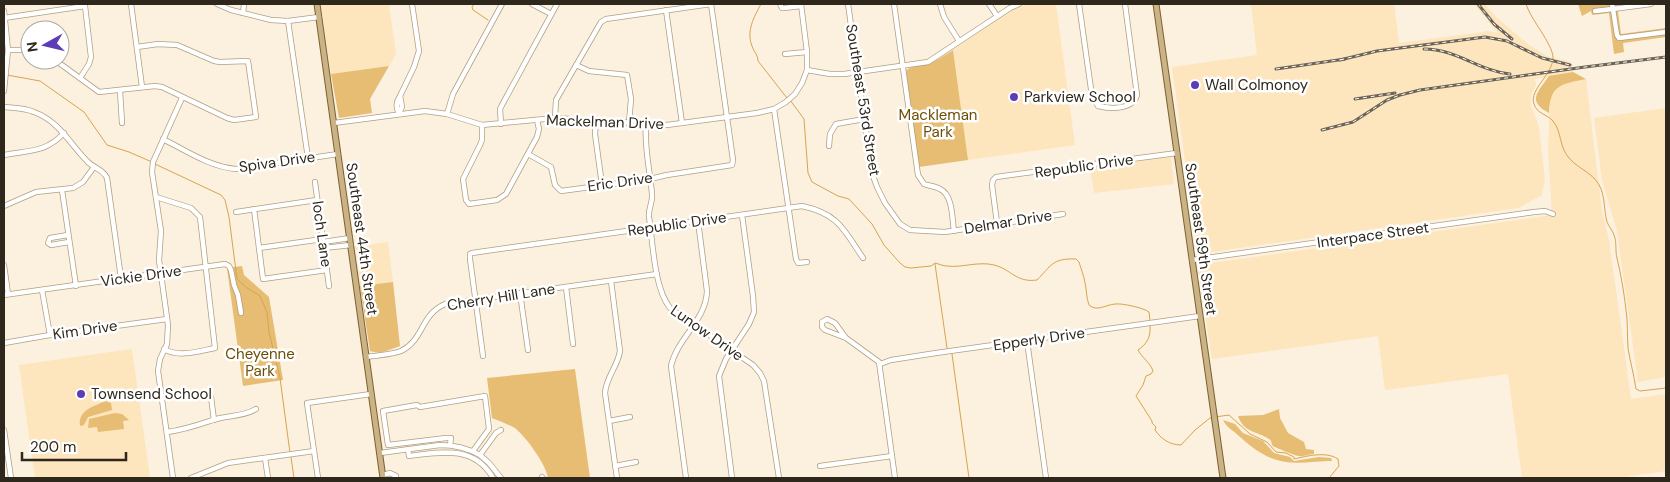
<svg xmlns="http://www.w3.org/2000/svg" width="1670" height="482" viewBox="0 0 1670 482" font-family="'DM Sans',sans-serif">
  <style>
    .built { fill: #fde5be }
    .green { fill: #e7bc73 }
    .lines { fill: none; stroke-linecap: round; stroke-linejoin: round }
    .stream { stroke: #d6a54e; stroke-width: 1 }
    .minor-casing { stroke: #b19f81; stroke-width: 6 }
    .major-casing { stroke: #7e622e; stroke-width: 7 }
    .minor { stroke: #fff; stroke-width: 4.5 }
    .major { stroke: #cbb388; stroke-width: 5 }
    .rail-casing { stroke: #6b6355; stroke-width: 3 }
    .rail { stroke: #fff; stroke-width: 1; stroke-dasharray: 4; stroke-linecap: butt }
    .poi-dot { fill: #5c3db5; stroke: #fff; stroke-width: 2 }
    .labels { text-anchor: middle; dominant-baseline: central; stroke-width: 5; stroke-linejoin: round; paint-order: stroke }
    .poi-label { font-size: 15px; fill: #2e271b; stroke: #fff; text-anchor: start }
    .street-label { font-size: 15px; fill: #2e271b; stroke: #fff }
    .park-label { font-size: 15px; fill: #6e4d05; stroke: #fff }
  </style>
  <rect width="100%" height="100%" fill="#fcf0de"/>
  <g class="built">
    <path d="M321 4H389L396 54 389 66 331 74Z"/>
    <path d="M1028 4H1056L1075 145 968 160 953 50 1008 12 1016 8Z"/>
    <path d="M1251 4H1394L1399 43 1476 33 1487 31 1498 33 1474 4H1485L1496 17 1529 45 1547 56 1571 62 1573 72 1535 79 1536 85 1531 94V106L1539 127 1545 180 1542 195 1518 208 1198 254 1172 67 1257 55Z"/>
    <path d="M1586 79 1602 212 1609 240 1631 399 1666 394V471L1617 478H1522L1508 374 1385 390 1378 336 1212 359 1197 265 1552 215 1548 151 1550 98 1562 83Z"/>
    <path d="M1666 108V377L1638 382 1617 231 1602 180 1594 118Z"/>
    <path d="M1171 157 1174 184 1094 193 1090 168Z"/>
    <path d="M388 242 393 282 360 286 355 246Z"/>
    <path d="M132 349 150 478H35L19 365Z"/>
  </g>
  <g class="green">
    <path d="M1578 4H1617L1621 34 1666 28V37L1623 43 1624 52 1614 54 1609 13 1592 15 1591 11 1582 16Z"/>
    <path d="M953 50 968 160 919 167 906 71C911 65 920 66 928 64 937 61 945 55 953 50Z"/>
    <path d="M389 66 370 99 372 113 339 118 331 74Z"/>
    <path d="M1573 72 1586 79C1561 84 1550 85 1549 113 1527 101 1537 93 1549 76Z"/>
    <path d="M242 266 244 275 269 297 283 380 243 386 227 268Z"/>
    <path d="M393 282 400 346C391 349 380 355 370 351L360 286Z"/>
    <path d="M575 369 590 478H548C546 464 526 437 515 428 508 424 499 421 492 418L487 378Z"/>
    <path d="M105 401 111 403 112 410 88 417 84 425 80 426C78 410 93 407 105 401Z"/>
    <path d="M1279 409 1280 418 1288 433 1304 442 1306 449 1314 450V454C1310 454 1303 457 1299 456 1296 456 1274 447 1273 446 1270 442 1273 442 1269 439 1257 431 1244 433 1238 416L1263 415Z"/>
    <path d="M115 413 122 414 129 420 123 421 124 429 98 432 97 427 88 428 89 419Z"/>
    <path d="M1223 420 1235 424 1243 433 1263 441 1274 453 1290 457 1294 461 1319 457 1331 458 1332 461C1318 461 1300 464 1286 462 1268 460 1252 448 1239 436 1233 430 1227 428 1223 420Z"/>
  </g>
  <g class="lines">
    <g class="stream">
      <path d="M474 4 472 7 473 10 488 20"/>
      <path d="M761 4C754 17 746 31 752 46 754 52 758 55 758 61L787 98"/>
      <path d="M1526 4C1531 20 1552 43 1553 57 1553 75 1529 89 1534 104 1537 114 1547 114 1553 121 1562 132 1559 147 1569 158 1578 169 1596 174 1601 189 1605 199 1604 211 1607 222 1609 227 1613 231 1614 235 1617 242 1615 251 1617 258 1621 275 1624 292 1626 310 1628 322 1627 335 1628 348 1630 361 1634 375 1636 389L1640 391 1666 388"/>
      <path d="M7 75 40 81 84 112 107 145 129 152 152 162"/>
      <path d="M790 100 804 119 808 173 812 182 838 196 849 199 872 224 884 245 900 263 905 267 911 268 931 266 935 263C939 264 943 266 947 266 962 268 978 261 994 265 1011 269 1016 283 1037 280 1051 266 1052 258 1076 259L1079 262C1081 269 1084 276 1085 283 1087 291 1086 297 1089 305 1097 312 1105 305 1115 304 1122 303 1144 308 1149 312L1150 321"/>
      <path d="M155 164 221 195 225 200 229 217 237 279 247 288 260 296 267 312 269 332 280 378 290 453"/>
      <path d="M935 264 947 348"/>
      <path d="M1150 325C1151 337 1147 344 1138 350 1142 358 1150 362 1153 371L1151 374 1146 376 1143 385 1136 396 1152 421V423L1156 427 1155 430C1161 439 1170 445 1181 445L1195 430 1210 418H1212"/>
      <path d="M952 354 969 478"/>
      <path d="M1215 417 1229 415 1250 434 1267 442 1276 452 1286 453 1294 457V459C1307 456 1326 451 1338 459L1339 466 1329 478"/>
      <path d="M291 457 294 478"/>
    </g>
    <g class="minor-casing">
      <g id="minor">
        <path d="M131 4 142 87"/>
        <path d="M217 4 231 10 271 20 288 21 319 17"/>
        <path d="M532 4 551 14"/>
        <path d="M780 4 782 8H784L801 6"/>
        <path d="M801 4 807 52V70"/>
        <path d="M848 4 872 173 877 187 885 203 900 224 910 230 945 232 1063 214"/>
        <path d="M894 4 918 175 924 184C929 186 935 186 940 189 953 195 952 218 954 231"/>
        <path d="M940 4 944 17 959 41"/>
        <path d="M989 4 997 16"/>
        <path d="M1079 4 1092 96 1098 106C1110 109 1133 110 1137 95L1125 4"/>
        <path d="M1612 4 1613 9 1651 4"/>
        <path d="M666 10 682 123"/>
        <path d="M4 11 8 50 4 91"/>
        <path d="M1595 11 1613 9 1617 35 1619 38 1666 32"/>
        <path d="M243 13 244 4"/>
        <path d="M4 18 85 6"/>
        <path d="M288 21 308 158"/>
        <path d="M8 50H30"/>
        <path d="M785 54 807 52"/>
        <path d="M55 60 99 92 155 86 162 87 227 118 234 120 256 117 248 61 220 62 214 61 177 45 158 44 137 47"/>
        <path d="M576 65 589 71 627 75 631 99 629 123"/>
        <path d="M80 78 89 64 91 57 85 6"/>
        <path d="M120 91 122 123"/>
        <path d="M400 96 414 67 419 51 412 4"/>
        <path d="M400 96 402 107 399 113C395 107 396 102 400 96Z"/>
        <path d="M4 107C14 108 25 108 34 112 59 121 70 144 87 161 93 168 103 169 107 178L121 278"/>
        <path d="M774 109 796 259 798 263 807 262"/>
        <path d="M447 114 453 94 502 4"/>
        <path d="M555 118 556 100 601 22 606 19 711 4"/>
        <path d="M596 120 595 134 602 185"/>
        <path d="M334 123 425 111 447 114 482 125 555 118 667 125 757 113 774 109 786 102 795 94 802 83 807 70 830 74H844L928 62 1010 8 1019 4"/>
        <path d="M501 124 500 109 502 105 557 4"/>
        <path d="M646 124C644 148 650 170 652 194 653 202 648 209 649 217 653 243 654 288 670 308L753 365 760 373 764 381 779 478"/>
        <path d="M482 125V140L480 145 463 179 466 200 469 204 497 200 506 194 537 137 539 129 537 120"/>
        <path d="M163 139C185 150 210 167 236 169L338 154"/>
        <path d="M829 146 830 134 836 124 864 119"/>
        <path d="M528 154 551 167 555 185 561 191 650 179 667 175 732 165 733 160 711 4"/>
        <path d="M4 155C30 150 45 153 64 133"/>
        <path d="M315 182 329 286"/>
        <path d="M62 190 76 286"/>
        <path d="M156 197 191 208 200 217 215 348C199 351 179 358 164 349"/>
        <path d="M4 206 36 192 73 188 83 182 94 167"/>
        <path d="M254 209 263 279 327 270"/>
        <path d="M236 212 317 200"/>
        <path d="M997 223 992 185 993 180 996 177 1177 153"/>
        <path d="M68 235 50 238 48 243 51 245 69 242"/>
        <path d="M323 242 350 238"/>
        <path d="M259 248 323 239"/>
        <path d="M324 248 351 245"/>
        <path d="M1192 260 1534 212 1545 211 1553 214"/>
        <path d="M4 265 8 294"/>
        <path d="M611 281 620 351C618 366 606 377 605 393L617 478"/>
        <path d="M566 287 573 344"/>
        <path d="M42 290 50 335"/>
        <path d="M520 293 528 350"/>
        <path d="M4 295 225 264 229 266 231 270 234 285 238 295 241 313"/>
        <path d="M846 338 835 323 827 319 822 322V327L825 330 846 338 879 362 895 478"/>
        <path d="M1027 341 1046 478"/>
        <path d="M4 343 50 335 167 319"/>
        <path d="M483 356 470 259V254L472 253 802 206C839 214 844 230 863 258"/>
        <path d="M366 357C377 355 391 355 401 351 424 340 420 315 445 304L657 274"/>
        <path d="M880 364 891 360 936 353 1200 316"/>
        <path d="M211 397 214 420"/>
        <path d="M609 421 630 417"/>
        <path d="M4 430 11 478"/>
        <path d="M167 432C184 430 198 425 213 420 228 415 243 417 256 409"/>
        <path d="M450 445 451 438H446L388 445 383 411 417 405 420 407 485 396 489 429 473 451"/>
        <path d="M408 449 409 456C441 452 474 445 493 478"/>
        <path d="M380 453 440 445C455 445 467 448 480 455L496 433 501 430"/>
        <path d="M480 455 489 463 501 478"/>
        <path d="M265 458 268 478"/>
        <path d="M615 466 636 462"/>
        <path d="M820 466 892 456"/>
        <path d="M383 475 390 473 396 476V478"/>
        <path d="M542 477 543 478"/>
        <path d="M173 478 158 371 160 359 167 344 168 325 159 260 161 231 152 172 153 162 182 98"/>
        <path d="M191 478 228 463 314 451"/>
        <path d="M318 478 307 403 371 394"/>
        <path d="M686 478 671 366C677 338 706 321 707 291L698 221"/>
        <path d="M732 478 719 376 726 359 749 324 754 312 753 296 742 215"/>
      </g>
    </g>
    <g class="major-casing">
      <g id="major">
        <path d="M317 4 383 478"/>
        <path d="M1156 4 1223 478"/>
      </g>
    </g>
    <use href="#minor" class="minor"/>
    <use href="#major" class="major"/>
    <g class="rail-casing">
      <g id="rail">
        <path d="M1478 4 1494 24 1512 39"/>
        <path d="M1424 49C1457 49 1479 71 1510 74"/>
        <path d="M1340 60 1377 51 1485 37 1507 41 1542 58 1570 65"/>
        <path d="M1276 69 1345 59"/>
        <path d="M1355 99 1395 93"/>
        <path d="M1322 130 1353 122 1387 100 1400 95 1420 90 1585 67 1666 57"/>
      </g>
    </g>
    <use href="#rail" class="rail"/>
  </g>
  <g class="poi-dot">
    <circle cx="1195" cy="85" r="5"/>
    <circle cx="1014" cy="97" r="5"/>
    <circle cx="81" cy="394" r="5"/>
  </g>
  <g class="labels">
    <g class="poi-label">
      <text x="1205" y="85">Wall Colmonoy</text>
      <text x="1024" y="97">Parkview School</text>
      <text x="91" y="394">Townsend School</text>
    </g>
    <g class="street-label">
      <text transform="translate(863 100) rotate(81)">Southeast 53rd Street</text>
      <text transform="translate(605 122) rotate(2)">Mackelman Drive</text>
      <text transform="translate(277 162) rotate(-8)">Spiva Drive</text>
      <text transform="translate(1084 166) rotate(-8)">Republic Drive</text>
      <text transform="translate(620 182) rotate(-8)">Eric Drive</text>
      <text transform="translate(1008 222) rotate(-9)">Delmar Drive</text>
      <text transform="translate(677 224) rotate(-8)">Republic Drive</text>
      <text transform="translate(322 234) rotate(82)">loch Lane</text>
      <text transform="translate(1373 235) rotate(-8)">Interpace Street</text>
      <text transform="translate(362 239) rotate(82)">Southeast 44th Street</text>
      <text transform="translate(1201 239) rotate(82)">Southeast 59th Street</text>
      <text transform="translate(141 276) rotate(-8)">Vickie Drive</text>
      <text transform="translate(501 297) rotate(-9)">Cherry Hill Lane</text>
      <text transform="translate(85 330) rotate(-8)">Kim Drive</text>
      <text transform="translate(707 333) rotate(35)">Lunow Drive</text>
      <text transform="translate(1039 339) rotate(-8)">Epperly Drive</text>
    </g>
    <g class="park-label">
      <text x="938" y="115">Mackleman<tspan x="938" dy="17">Park</tspan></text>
      <text x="260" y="354">Cheyenne<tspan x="260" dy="17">Park</tspan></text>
    </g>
  </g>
  <rect width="1670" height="482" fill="none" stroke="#2e271b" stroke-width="10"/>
  <g transform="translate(45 45) rotate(262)"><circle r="24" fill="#ffffff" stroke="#aba9a4"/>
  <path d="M0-4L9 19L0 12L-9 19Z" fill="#5c3db5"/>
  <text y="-8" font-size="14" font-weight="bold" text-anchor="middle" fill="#2e271b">N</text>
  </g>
  <path d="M22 452v8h104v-8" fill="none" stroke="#2e271b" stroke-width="2.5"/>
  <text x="30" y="452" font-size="15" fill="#2e271b" stroke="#ffffff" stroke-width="4" paint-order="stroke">200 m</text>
</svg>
